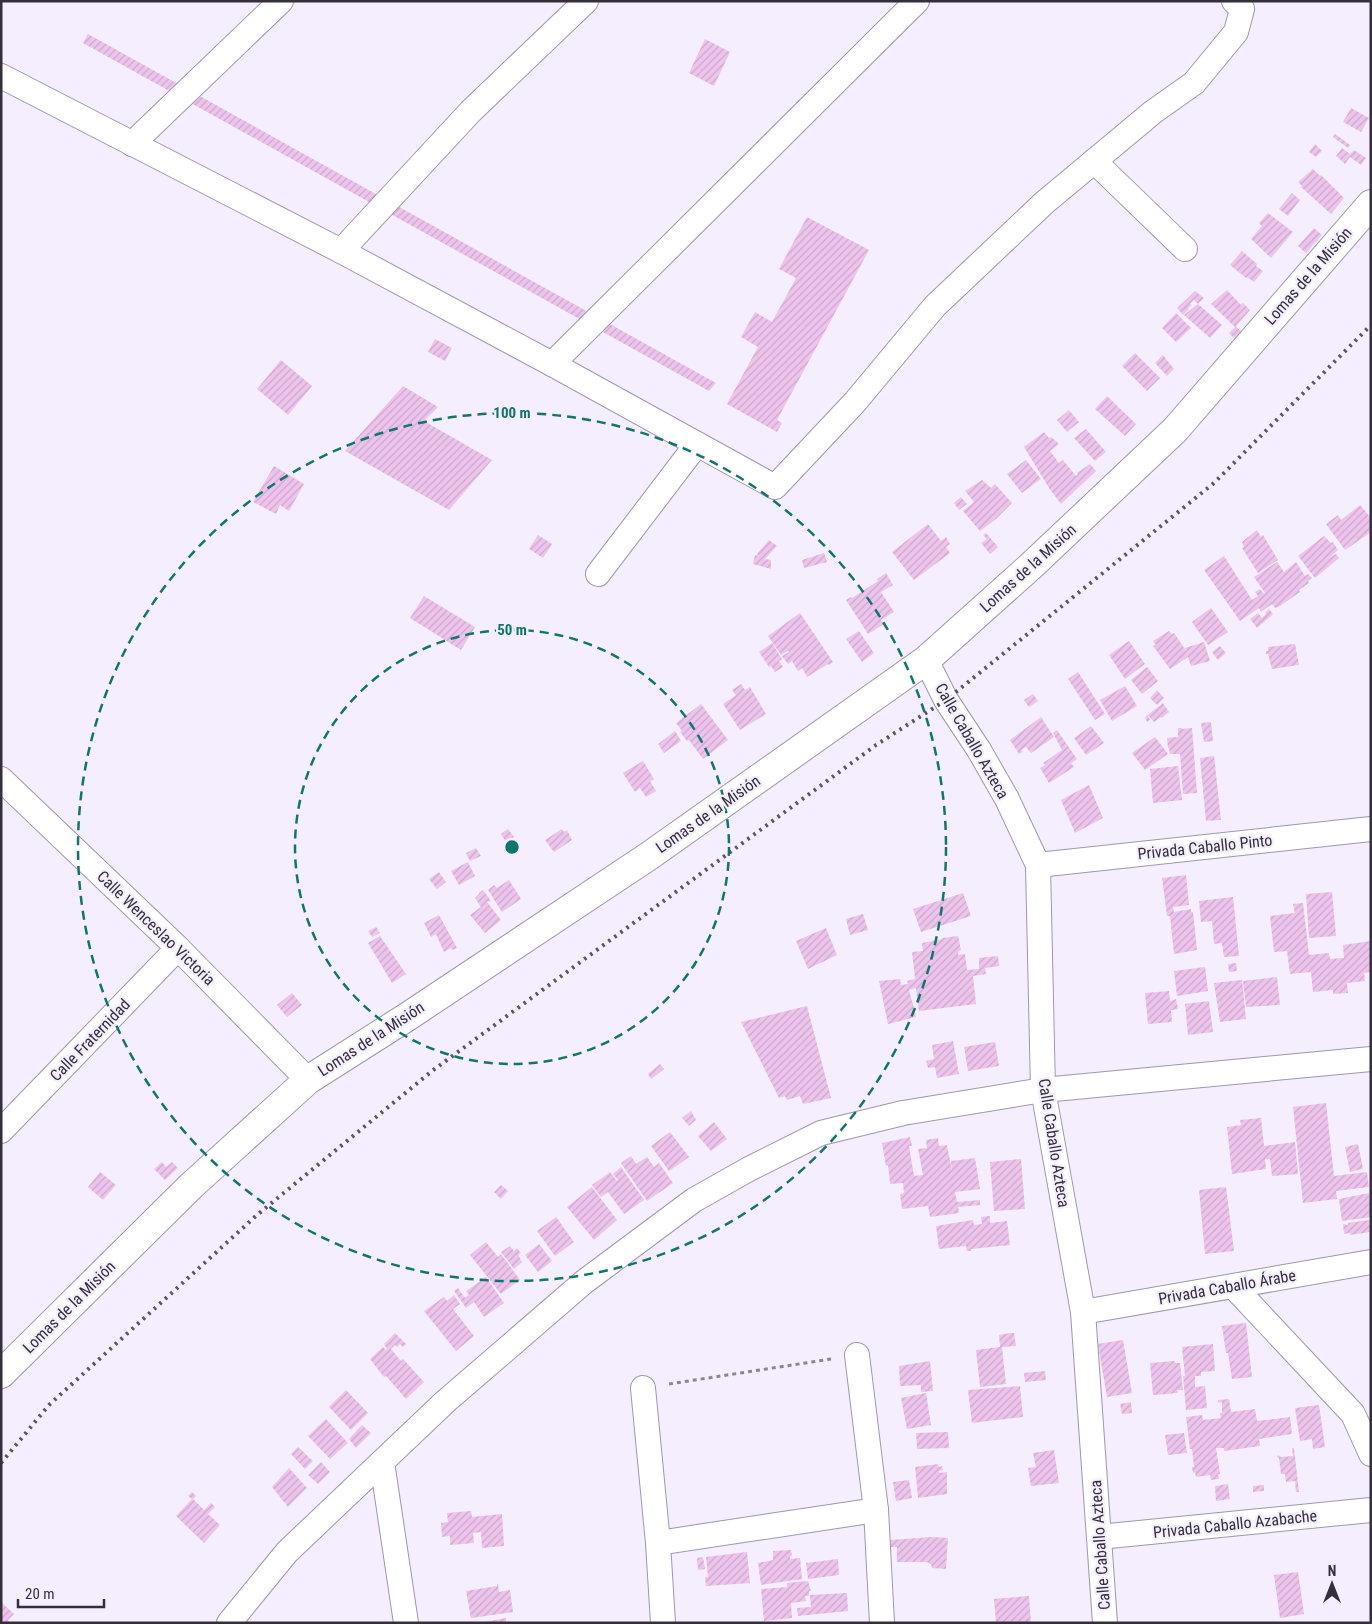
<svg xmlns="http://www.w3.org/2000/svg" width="1372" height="1624" viewBox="0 0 1372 1624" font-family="'Roboto Condensed',sans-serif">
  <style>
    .building { fill: url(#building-hatch) }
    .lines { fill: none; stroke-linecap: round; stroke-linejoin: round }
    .street-casing { stroke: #a095b0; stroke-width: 26 }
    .secondary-casing { stroke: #a095b0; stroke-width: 30 }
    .path { stroke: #8b8593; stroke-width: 3; stroke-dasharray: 4 4; stroke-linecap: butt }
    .street { stroke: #fff; stroke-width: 24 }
    .secondary { stroke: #fff; stroke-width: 28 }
    .rail { stroke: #5a5561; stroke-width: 4; stroke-dasharray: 2.5 5; stroke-linecap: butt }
    .ring { fill: none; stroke: #0f766e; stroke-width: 2.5; stroke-dasharray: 9 6 }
    .labels { text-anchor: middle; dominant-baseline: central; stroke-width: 4.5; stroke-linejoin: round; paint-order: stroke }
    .street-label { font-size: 16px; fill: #342f3a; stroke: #f4eeff }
    .centre { fill: #0f766e; stroke: #f4eeff; stroke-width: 2.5 }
    .ring-label { font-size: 15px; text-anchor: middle; font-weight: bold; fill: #0f766e; stroke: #f4eeff; stroke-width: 4.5; stroke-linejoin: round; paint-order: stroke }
  </style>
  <defs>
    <pattern id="building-hatch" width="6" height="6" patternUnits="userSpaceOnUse" patternTransform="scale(1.25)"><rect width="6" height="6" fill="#edc4ec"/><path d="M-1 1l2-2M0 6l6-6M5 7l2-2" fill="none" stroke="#cca9cb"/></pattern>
  </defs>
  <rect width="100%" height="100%" fill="#f4eeff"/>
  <g class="building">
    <path d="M88 34 716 383 709 391 83 43Z"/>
    <path d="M705 39 730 52 714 86 689 73Z"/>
    <path d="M1351 108 1369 118 1361 132 1343 122Z"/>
    <path d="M1335 134 1350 145 1348 148 1333 137Z"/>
    <path d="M1315 144 1322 151 1316 157 1309 152Z"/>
    <path d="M1342 148 1350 154 1354 150 1366 158 1361 165 1350 157 1345 164 1336 156Z"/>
    <path d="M1313 169 1320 176 1321 175 1344 198 1331 214 1301 187 1302 186 1298 182Z"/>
    <path d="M1292 193 1300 200 1288 216 1279 209Z"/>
    <path d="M1268 213 1293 232 1271 258 1251 239 1262 226 1259 223Z"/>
    <path d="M807 217 869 250 777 420 782 423 777 432 727 404 758 347 741 337 755 312 772 322 796 278 779 269Z"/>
    <path d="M1314 228 1322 235 1306 253 1298 246Z"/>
    <path d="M1242 251 1257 264 1256 266 1263 271 1254 282 1247 277 1246 278 1230 265Z"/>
    <path d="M1227 290 1241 305 1243 303 1250 310 1236 326 1241 332 1234 338 1229 333 1235 327 1211 304Z"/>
    <path d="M1195 291 1204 298 1198 304 1194 300 1190 304 1192 305 1188 308 1189 309 1183 315 1177 308Z"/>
    <path d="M1198 304 1222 325 1210 338 1184 315Z"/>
    <path d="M1176 313 1191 328 1176 342 1162 328Z"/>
    <path d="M435 339 452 348 445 361 428 352Z"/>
    <path d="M1135 353 1160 378 1147 391 1122 366Z"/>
    <path d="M1163 355 1174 369 1167 376 1155 363Z"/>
    <path d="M281 360 312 386 288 415 257 389Z"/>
    <path d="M403 386 438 407 424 421 492 460 449 510 345 451Z"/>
    <path d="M1107 396 1136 424 1125 436 1095 409Z"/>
    <path d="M1069 410 1079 422 1067 432 1057 420Z"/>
    <path d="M1086 429 1106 452 1095 461 1074 438Z"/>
    <path d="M1044 432 1049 438 1051 437 1059 444 1050 451 1059 463 1063 460 1076 476 1078 474 1077 473 1090 464 1096 471 1061 504 1049 488 1024 447Z"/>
    <path d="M1026 460 1041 479 1022 493 1007 474Z"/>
    <path d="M274 466 304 484 289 511 280 505 276 514 253 502Z"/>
    <path d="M982 480 991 488 995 484 1012 503 996 519 980 531 963 511 974 502 965 491Z"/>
    <path d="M961 497 967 504 959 510 954 503Z"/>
    <path d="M1360 505 1371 518V532L1345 550 1326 524 1338 515 1341 520Z"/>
    <path d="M928 524 941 541 946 537 950 544 946 547 950 553 914 580 892 552Z"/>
    <path d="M1257 530 1261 537 1263 535 1278 560 1258 573 1242 548 1244 547 1242 542Z"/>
    <path d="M986 533 998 547 990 554 981 543 987 539 983 535Z"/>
    <path d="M538 535 552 544 543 558 529 549Z"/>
    <path d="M1324 536 1331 543 1333 542 1338 550 1329 558 1336 554 1339 558 1315 578 1298 556Z"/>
    <path d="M769 540 777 546 765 559 771 560V569L753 564 755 555 759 556 757 554Z"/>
    <path d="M824 553 827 562 804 568 802 560Z"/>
    <path d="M1224 556 1252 600 1258 596 1255 592 1260 589 1264 594 1265 593 1254 577 1277 562 1284 572 1296 562 1305 576 1308 574 1312 578 1308 581 1309 583 1299 590 1300 592 1280 606 1275 608 1272 604 1261 612 1259 608 1240 621 1204 570Z"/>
    <path d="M886 573 893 585 881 592 894 612 881 620 884 624 868 634 846 600 851 597 852 598 878 581 877 579Z"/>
    <path d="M424 596 475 627 461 650 410 618Z"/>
    <path d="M1211 608 1228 632 1208 645 1192 622Z"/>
    <path d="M1269 609 1273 614 1257 628 1250 619 1258 613 1262 618 1266 614 1265 613Z"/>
    <path d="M800 613 833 662 829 665 828 664 807 677 802 668 798 671 792 661 788 664 782 656 789 652 788 651 781 655 768 636Z"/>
    <path d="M859 631 874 653 862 662 846 639Z"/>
    <path d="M1169 631 1172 634 1174 633 1187 652 1185 648 1204 642 1210 661 1191 666 1188 657 1170 669 1153 646 1156 645 1153 641Z"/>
    <path d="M1129 641 1145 664 1125 679 1109 655Z"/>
    <path d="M772 643 782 659 779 661 783 667 775 672 771 666 769 667 759 652Z"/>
    <path d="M1295 644 1299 665 1272 669 1268 654H1266V651H1268V647Z"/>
    <path d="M1220 646 1226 653 1218 660 1212 652Z"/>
    <path d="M1147 667 1158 681 1142 694 1131 680Z"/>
    <path d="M1078 672 1105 714 1095 720 1068 679Z"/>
    <path d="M741 684 745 690 750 687 766 714 740 730 723 704 736 695 732 690Z"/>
    <path d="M1125 686 1137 706 1112 721 1100 700Z"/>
    <path d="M1157 690 1164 698 1157 705 1150 698Z"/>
    <path d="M1033 694 1038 701 1029 707 1024 700Z"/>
    <path d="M1163 703 1169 712 1162 718 1161 717 1154 722 1148 715 1150 720 1147 722 1145 717Z"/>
    <path d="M701 704 728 740 703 759 689 740 687 741 680 732 682 731 676 723Z"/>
    <path d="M1041 717 1054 737 1031 753 1026 747 1021 750 1023 752 1019 754 1010 740Z"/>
    <path d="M1211 722 1213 741 1204 742 1201 723Z"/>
    <path d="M1091 726 1104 743 1086 755 1074 738Z"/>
    <path d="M1178 728H1182V729L1192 728 1197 793 1183 794 1180 754H1170L1169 748H1168L1167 738 1178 737Z"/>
    <path d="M1057 730 1077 759 1071 763 1074 767 1049 783 1040 768 1045 765 1043 763 1062 750 1053 733Z"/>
    <path d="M675 731 681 741 664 753 658 744Z"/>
    <path d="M1155 737 1168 754 1145 770 1132 753Z"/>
    <path d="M1214 756 1221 820 1206 821 1200 758Z"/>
    <path d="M643 761 654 779 650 781 656 791 646 797 640 788 635 792 623 773Z"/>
    <path d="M1178 766 1182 800 1153 803 1150 769Z"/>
    <path d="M1089 785 1103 818 1075 833 1061 800Z"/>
    <path d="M508 829 514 837 506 842 501 834Z"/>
    <path d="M562 829 564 832 567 830 572 840 554 852 545 840Z"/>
    <path d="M476 848 481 856 470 861 466 853Z"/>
    <path d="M468 862 475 876 459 885 451 871Z"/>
    <path d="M439 872 446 882 437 889 429 879Z"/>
    <path d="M1186 875 1189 905 1173 907 1174 912 1191 909V912H1193L1197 950 1174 954 1170 916H1167L1162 878Z"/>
    <path d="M509 880 521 899 502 912 488 890 494 885 497 888Z"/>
    <path d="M483 890 491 901 487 902 501 920 485 933 470 915 481 907 475 898 479 894V893Z"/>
    <path d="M1332 892 1336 936 1309 938 1306 894Z"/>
    <path d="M963 893 971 916 921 932 913 909Z"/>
    <path d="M1233 897 1239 956 1224 957 1222 943 1214 944 1212 921 1201 922 1199 901Z"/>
    <path d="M1303 903 1309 955 1329 953 1330 959 1344 958 1343 945 1371 941V972L1364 973 1365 981 1347 983 1348 993 1333 994V990L1313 992 1311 972 1290 974 1287 951 1274 952 1270 916 1295 913 1293 904Z"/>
    <path d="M863 914 868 930 850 935 846 919Z"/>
    <path d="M439 915 457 948 452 950 451 948 444 952 436 934 431 937 424 923Z"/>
    <path d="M376 927 380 933 372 937 368 931Z"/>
    <path d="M826 928 837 955 808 969 796 941Z"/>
    <path d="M380 936 406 974 392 983 368 943Z"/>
    <path d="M958 936 961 950 958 952V955L965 954 967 970 979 969V958L998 956 999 966 985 968 986 974 973 976 976 1004 919 1011 916 988 909 990 916 1017 888 1024 879 981 900 979 901 985 908 984 907 981 915 979 912 952 923 951 922 943 943 939 942 938Z"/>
    <path d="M1236 963 1237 971 1229 972 1228 964Z"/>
    <path d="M1205 967 1208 991 1177 996 1174 971Z"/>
    <path d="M1277 977 1280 1005 1246 1007 1243 981Z"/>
    <path d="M1242 980 1246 1019 1220 1022 1214 983Z"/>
    <path d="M1169 991 1170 1001 1176 999 1178 1009 1171 1010 1172 1022 1148 1024 1145 993Z"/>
    <path d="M292 993 302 1005 287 1017 277 1005Z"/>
    <path d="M1209 1001 1213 1032 1188 1035 1185 1004Z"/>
    <path d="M807 1006 831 1098 803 1104 800 1096 787 1100 785 1096 779 1098 741 1022Z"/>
    <path d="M953 1041 959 1074 937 1078 935 1067 928 1068 926 1061 934 1059 932 1045Z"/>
    <path d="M995 1042 999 1066 968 1071 964 1047Z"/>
    <path d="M660 1064 664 1069 651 1079 648 1074Z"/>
    <path d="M1326 1103 1334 1176 1367 1172 1369 1187 1336 1191 1337 1199 1303 1203 1293 1107Z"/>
    <path d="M691 1111 696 1120 689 1126 682 1118Z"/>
    <path d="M1261 1118 1264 1146 1295 1142 1298 1174 1272 1176 1270 1159H1265L1266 1169 1232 1174 1227 1127 1241 1125 1240 1120Z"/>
    <path d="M714 1122 727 1139 711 1151 698 1136Z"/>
    <path d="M670 1132 689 1157 669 1171 651 1146Z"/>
    <path d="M910 1137 912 1146H909L914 1176 923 1175 918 1149 927 1148 926 1140 938 1138 939 1146 947 1145 952 1171 951 1161 975 1158 980 1189 955 1192 957 1202 980 1200V1205L958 1207 959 1213 930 1217 928 1206 902 1209 900 1194 904 1193 903 1183 890 1184 888 1165 886 1166 882 1143Z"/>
    <path d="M1358 1144 1363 1169 1350 1172 1345 1147Z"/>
    <path d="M631 1156 636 1164 647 1157 654 1167 659 1163 673 1183 647 1201 621 1163Z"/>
    <path d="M1021 1159 1025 1209 994 1211 990 1162Z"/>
    <path d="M162 1162 166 1167 172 1162 178 1168 165 1180 154 1169Z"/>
    <path d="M621 1167 644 1200 624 1214 608 1192 601 1197 592 1185 610 1172 617 1181 618 1180 613 1174Z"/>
    <path d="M100 1172 116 1185 103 1200 88 1187Z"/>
    <path d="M501 1185 508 1191 501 1199 494 1192Z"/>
    <path d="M592 1187 617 1220 594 1240 567 1207Z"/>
    <path d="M1226 1187 1234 1251 1205 1254 1199 1190Z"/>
    <path d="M1369 1193 1371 1217 1342 1221 1339 1199Z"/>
    <path d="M990 1216V1223L1007 1221 1010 1245 971 1249V1251H967L966 1246 939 1249 936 1226 973 1220 974 1225 982 1224 981 1217Z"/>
    <path d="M556 1217 574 1242 555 1256 537 1231Z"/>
    <path d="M1369 1220 1370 1232 1350 1235V1233L1344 1234 1343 1224 1348 1225V1223Z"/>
    <path d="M486 1242 498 1257 501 1254 520 1280 501 1294 470 1255Z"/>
    <path d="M539 1244 552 1261 538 1272 525 1255Z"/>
    <path d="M510 1246 514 1251 517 1248 521 1253 518 1255 522 1262 514 1269 501 1252Z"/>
    <path d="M486 1277 504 1303 484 1317 474 1302 466 1308 454 1291 458 1288 465 1298 469 1295 466 1291Z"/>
    <path d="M454 1295 460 1304 453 1309 474 1336 456 1351 424 1311 444 1297 447 1301Z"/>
    <path d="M1246 1323 1252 1377 1232 1379 1228 1353H1226L1222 1326Z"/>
    <path d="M395 1333 406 1344 403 1347 400 1344 397 1347 395 1345 391 1349 401 1361 403 1359 424 1382 406 1399 386 1376 384 1377 370 1359 383 1347 386 1350 387 1349 384 1344Z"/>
    <path d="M1010 1333H1014L1016 1346 1002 1347 1006 1384 980 1387 976 1350 1000 1347 999 1335Z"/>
    <path d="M1123 1340 1132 1393 1107 1397 1098 1344Z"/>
    <path d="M1213 1344 1215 1371 1201 1372V1376H1195V1387L1205 1386 1207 1408 1186 1410 1183 1376H1185L1182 1347Z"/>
    <path d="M930 1361 933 1391 921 1392V1385L900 1386 899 1366Z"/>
    <path d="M1174 1361 1175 1363H1180L1183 1390H1177L1178 1393 1153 1395 1150 1363Z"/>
    <path d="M1045 1371 1046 1380 1025 1382 1024 1373Z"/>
    <path d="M1020 1386 1023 1417 972 1423 968 1390Z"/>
    <path d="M346 1390 368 1413 351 1430 329 1407Z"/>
    <path d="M926 1393 931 1425 907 1429 901 1398Z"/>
    <path d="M1229 1399 1231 1412 1255 1409 1257 1421 1290 1417 1292 1434 1259 1439 1260 1446 1224 1451V1448H1216L1220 1474H1218L1219 1479 1211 1480 1210 1475 1196 1477 1195 1472 1193 1473 1192 1467H1194L1192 1449H1190L1186 1417 1202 1415 1203 1420 1221 1418 1220 1413H1222V1402L1218 1403V1400Z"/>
    <path d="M1131 1402 1132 1413 1122 1414 1120 1404Z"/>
    <path d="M1319 1405 1325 1447 1313 1449 1312 1439 1300 1441 1295 1408Z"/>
    <path d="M326 1419 348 1443 330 1459 308 1436Z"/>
    <path d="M362 1425 371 1433 356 1448 349 1439Z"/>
    <path d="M948 1432 949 1448 917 1449 916 1433Z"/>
    <path d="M1184 1433 1187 1453 1168 1455 1165 1435Z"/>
    <path d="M298 1447 313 1461 305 1469 291 1454Z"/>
    <path d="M1292 1448H1294L1299 1492H1296L1295 1481 1286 1482 1285 1474H1281L1279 1458 1277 1457 1278 1455 1281 1457 1293 1456Z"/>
    <path d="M1054 1450 1059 1483 1031 1486 1028 1468 1036 1467 1033 1453Z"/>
    <path d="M321 1462 330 1472 318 1484 308 1475Z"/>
    <path d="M938 1464 939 1467 942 1466 943 1470 939 1471V1473L947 1472V1494L918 1498 915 1467Z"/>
    <path d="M289 1468 307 1488 288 1507 272 1487Z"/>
    <path d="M909 1480 912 1498 896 1501 893 1482Z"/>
    <path d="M1228 1484 1230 1499 1216 1501 1215 1486Z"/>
    <path d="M1264 1485V1491L1253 1492V1486Z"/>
    <path d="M192 1492 196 1496 193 1499 204 1510 211 1503 215 1507 208 1514 220 1525 204 1543 176 1516 192 1499 188 1496Z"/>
    <path d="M471 1511 472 1517 502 1514 504 1546 482 1548 481 1532 473 1533 474 1543 450 1545V1536L442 1537 441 1523 448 1522 447 1513Z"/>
    <path d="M932 1537 948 1538 946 1569 932 1568 931 1564 927 1562H897V1547H890V1540Z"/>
    <path d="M791 1550 792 1555 790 1556V1559L800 1558 802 1579 761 1585 758 1563 773 1560V1551Z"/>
    <path d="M747 1552 750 1583 706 1586 705 1577H708L706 1557Z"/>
    <path d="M703 1557 705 1569 698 1570 697 1558Z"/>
    <path d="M838 1559 839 1575 808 1579 806 1563Z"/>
    <path d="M1298 1572 1304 1614 1280 1618 1274 1575Z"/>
    <path d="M808 1581 811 1591H809V1596H805L806 1601 791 1603 792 1618 764 1621 761 1589 787 1587V1583Z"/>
    <path d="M497 1584H498L499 1592 510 1590 513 1612 471 1618 466 1591 497 1586Z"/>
    <path d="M847 1593 848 1611 798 1616 797 1608 811 1607 810 1595Z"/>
    <path d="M1029 1596 1031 1623H996L994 1599Z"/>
    <path d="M1 1602 14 1614 8 1620 10 1623H1Z"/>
    <path d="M506 1618V1623H485L484 1622Z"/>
  </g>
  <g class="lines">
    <g class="street-casing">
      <g id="street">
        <path d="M1 76 341 251 552 364 775 487 855 402 935 306 1044 203 1153 112 1194 83 1236 32 1242 9 1234 1"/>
        <path d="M132 144 281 1"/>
        <path d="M1094 161 1185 249"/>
        <path d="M341 251 471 111 586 1"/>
        <path d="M552 364 917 1"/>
        <path d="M598 574 697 444"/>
        <path d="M926 660 946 700 979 750 1007 799 1038 865 1043 1090 1083 1312 1105 1623"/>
        <path d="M1 779 178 948 308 1080"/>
        <path d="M1038 865 1371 829"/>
        <path d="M1 1131 178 948"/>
        <path d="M1233 1286 1353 1414 1371 1454"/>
        <path d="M1083 1312 1371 1262"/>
        <path d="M857 1355 876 1510 882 1623"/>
        <path d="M643 1388 658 1543 663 1623"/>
        <path d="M382 1462 406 1623"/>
        <path d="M1099 1537 1371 1510"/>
        <path d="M658 1543 876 1510"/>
        <path d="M229 1623 287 1552 446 1401 584 1282 694 1200 749 1169 821 1133 903 1113 1043 1090 1371 1059"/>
      </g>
    </g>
    <g class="secondary-casing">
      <path id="secondary" d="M1 1374 191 1186 308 1080 407 1017 649 856 926 660 1032 565 1175 430 1371 204"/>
    </g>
    <path class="path" d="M669 1384 831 1359"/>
    <use href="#street" class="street"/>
    <use href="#secondary" class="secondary"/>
    <path class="rail" d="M1 1463 49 1405 257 1215 432 1071 876 745 946 700 1214 483 1371 325"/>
  </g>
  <g class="ring">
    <circle cx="512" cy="847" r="217"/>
    <circle cx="512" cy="847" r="434"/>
  </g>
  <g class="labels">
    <g class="street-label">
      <text transform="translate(1308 276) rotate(-49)">Lomas de la Misión</text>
      <text transform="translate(1028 568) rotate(-42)">Lomas de la Misión</text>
      <text transform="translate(972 741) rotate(60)">Calle Caballo Azteca</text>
      <text transform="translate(708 814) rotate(-35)">Lomas de la Misión</text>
      <text transform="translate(1205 847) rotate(-6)">Privada Caballo Pinto</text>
      <text transform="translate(156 928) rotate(44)">Calle Wenceslao Victoria</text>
      <text transform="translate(371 1039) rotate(-33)">Lomas de la Misión</text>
      <text transform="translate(90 1040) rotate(-46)">Calle Fraternidad</text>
      <text transform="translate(1054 1143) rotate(81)">Calle Caballo Azteca</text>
      <text transform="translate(1227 1287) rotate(-10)">Privada Caballo Árabe</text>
      <text transform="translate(69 1307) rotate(-45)">Lomas de la Misión</text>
      <text transform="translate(1235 1524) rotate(-6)">Privada Caballo Azabache</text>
      <text transform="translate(1100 1545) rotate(-94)">Calle Caballo Azteca</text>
    </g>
  </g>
  <circle cx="512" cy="847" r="8" class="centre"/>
  <g class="ring-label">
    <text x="512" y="418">100 m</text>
    <text x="512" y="635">50 m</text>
  </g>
  <rect width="1372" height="1624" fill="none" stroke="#342f3a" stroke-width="5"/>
  <g transform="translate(1332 1584)" stroke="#f4eeff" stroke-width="4" paint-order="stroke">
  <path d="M0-4L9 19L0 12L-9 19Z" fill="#342f3a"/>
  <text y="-8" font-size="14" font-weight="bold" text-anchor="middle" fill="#342f3a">N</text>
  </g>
  <path d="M18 1599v8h86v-8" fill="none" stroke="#342f3a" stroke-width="2.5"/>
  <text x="25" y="1599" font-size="15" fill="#342f3a" stroke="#f4eeff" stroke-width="4" paint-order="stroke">20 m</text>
</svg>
